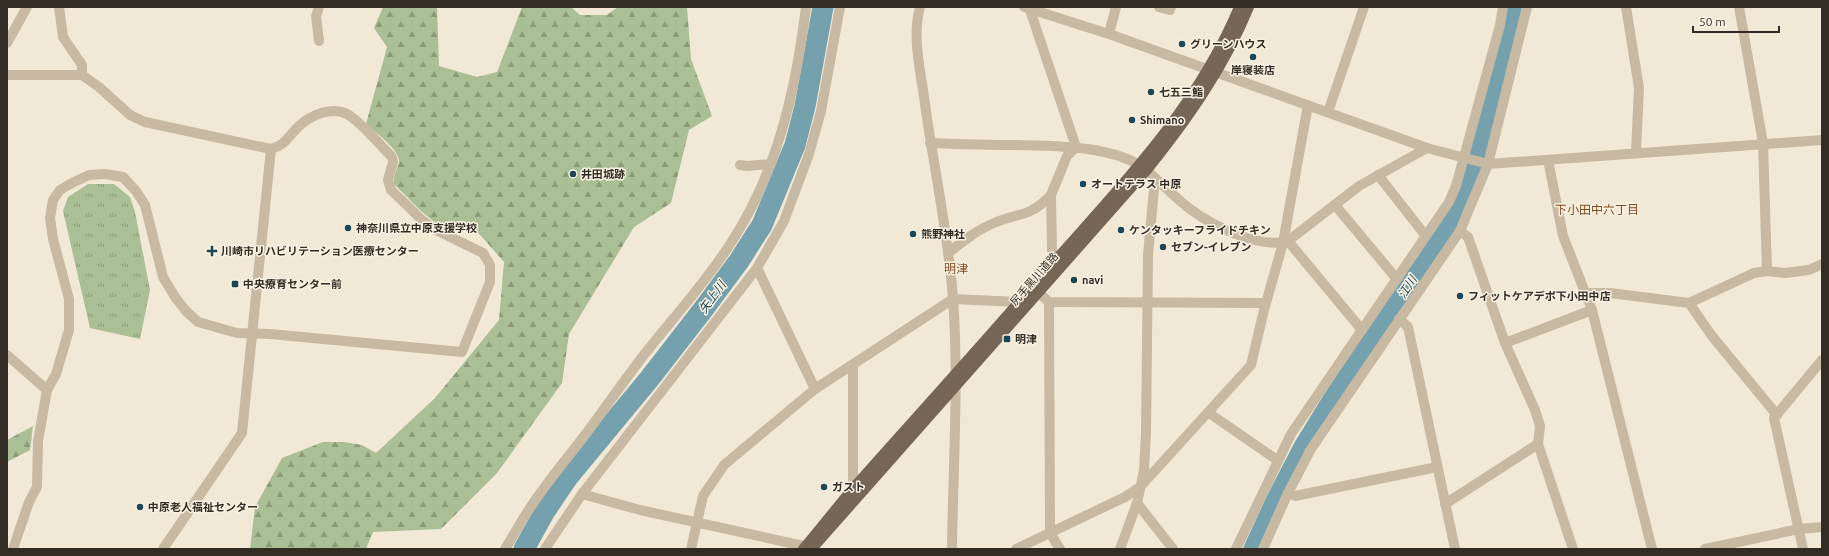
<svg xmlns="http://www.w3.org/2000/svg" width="1829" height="556" viewBox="0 0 1829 556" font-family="Ubuntu,'Noto Sans JP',sans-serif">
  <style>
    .grass { fill: url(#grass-tufts) }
    .forest { fill: url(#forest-firs) }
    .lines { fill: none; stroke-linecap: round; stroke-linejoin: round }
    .river { stroke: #75a1ae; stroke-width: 21 }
    .street { stroke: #c8baa2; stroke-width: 10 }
    .primary { stroke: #756655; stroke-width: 10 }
    .poi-dot { fill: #1a4655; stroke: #f9f2e2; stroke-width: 1.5 }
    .labels { text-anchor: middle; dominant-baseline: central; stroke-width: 3; stroke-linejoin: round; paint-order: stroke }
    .poi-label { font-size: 11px; font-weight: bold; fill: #332c25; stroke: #f9f2e2; text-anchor: start }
    .street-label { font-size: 11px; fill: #332c25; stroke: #f9f2e2 }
    .neighbourhood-label { font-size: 12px; fill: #83471d; stroke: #f9f2e2 }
    .water-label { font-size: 12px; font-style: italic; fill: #1a4655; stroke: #f9f2e2 }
  </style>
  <defs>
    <pattern id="grass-tufts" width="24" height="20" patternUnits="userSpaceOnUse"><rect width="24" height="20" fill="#aabf96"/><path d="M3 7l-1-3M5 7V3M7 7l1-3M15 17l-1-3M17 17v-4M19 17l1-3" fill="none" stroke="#8b9b7a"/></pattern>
    <pattern id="forest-firs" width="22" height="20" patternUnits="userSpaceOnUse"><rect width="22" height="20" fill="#aabf96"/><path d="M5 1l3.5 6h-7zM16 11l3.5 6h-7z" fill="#8b9b7a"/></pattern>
  </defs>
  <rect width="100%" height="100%" fill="#f1e9d6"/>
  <path class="grass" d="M88 184H114L130 197 135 212 150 290 140 339 90 328 63 211 68 197Z"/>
  <g class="forest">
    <path d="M383 7H437L439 66 477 77 497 72 522 7H571L580 15H607L618 7H687L691 59 712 116 689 130 671 203 634 227 569 334 562 383 497 473 441 529 373 532 366 549H250L255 507 282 458 323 442H344L362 445 376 453 435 398 499 320 504 262 475 229 438 225 421 211 394 184C393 175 397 170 399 162 401 151 375 132 366 124L387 47 374 28Z"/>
    <path d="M33 426 30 450 7 462V440Z"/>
  </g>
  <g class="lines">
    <g class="river">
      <path d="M524 549 545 511 568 477 650 378 705 307 739 261 762 225 795 145 805 106 823 7"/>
      <path d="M1254 549 1276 501 1304 447 1352 369 1411 285 1461 203 1477 154 1498 67 1507 47 1511 7"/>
    </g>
    <g class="street">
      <path d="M59 7 63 37 82 65V75"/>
      <path d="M920 7C912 36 920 68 924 97 933 164 948 231 953 298 959 379 953 467 952 549"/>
      <path d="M1024 7 1109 34 1427 148 1488 164 1822 140"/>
      <path d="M1029 7 1076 147 1067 156 1051 195 1052 250 1056 259"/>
      <path d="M1159 7 1170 10 1171 7"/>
      <path d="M1626 7 1639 88 1636 152"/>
      <path d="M1739 7 1763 143 1767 271"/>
      <path d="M1109 34 1116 7"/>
      <path d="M319 41 316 16 319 7"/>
      <path d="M7 43 27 7"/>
      <path d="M7 75H82L99 87 130 115 145 122 271 149C286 145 288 136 299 126 311 115 332 106 347 114 359 120 382 147 392 157L393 162 388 180 391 190 422 220 434 229 483 253 490 265V282L462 352 270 334 237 333 198 322 186 311 175 297 163 277 145 205 136 191 123 177 104 174 89 175 72 183 60 190 53 200 50 218 53 239 69 299V330L56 374 47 390 38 441 37 487 29 502 13 549"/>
      <path d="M1328 112 1364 7"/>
      <path d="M930 143C957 144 985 145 1013 145 1054 146 1126 144 1155 178L1148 255 1146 433 1144 470 1137 503 1120 549"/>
      <path d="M1548 160 1563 236 1592 310 1652 549"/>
      <path d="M740 165 747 166 771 164"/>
      <path d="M1378 175 1425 235"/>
      <path d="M1155 178C1166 188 1178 200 1190 209 1213 226 1259 249 1288 241L1359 186 1427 148"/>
      <path d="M1335 205 1396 278"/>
      <path d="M1460 231 1468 237 1505 343 1535 410 1540 426 1538 444 1573 549"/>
      <path d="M1288 241 1362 330"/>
      <path d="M948 253C962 242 977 230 994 223 1020 212 1029 218 1051 195"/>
      <path d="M757 268 815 389"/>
      <path d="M1039 293 1049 302 1266 303"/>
      <path d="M1586 293H1610L1689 303 1754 273 1767 271 1785 273 1809 270 1822 264"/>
      <path d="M1049 302 1050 533 1060 549"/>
      <path d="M1689 303 1712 336 1777 415"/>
      <path d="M1399 319 1408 327 1455 549"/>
      <path d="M1505 343 1592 310"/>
      <path d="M7 355 47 390"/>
      <path d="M853 366V488"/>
      <path d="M1209 413 1277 460"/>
      <path d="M1288 493 1295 496 1437 467"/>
      <path d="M582 494 640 510 813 548"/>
      <path d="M1137 503 1173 549"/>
      <path d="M1445 504 1538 444"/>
      <path d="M163 549 242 433 271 149"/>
      <path d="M505 549C514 535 521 521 530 508 548 480 571 454 591 427 611 400 630 372 651 346 690 298 731 253 757 196 785 137 798 72 806 7"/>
      <path d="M545 549 582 494 757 268 784 221 809 154 821 111 840 7"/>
      <path d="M691 549 703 496 724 465 815 389 953 299 1019 302"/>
      <path d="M1016 549 1125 497 1140 487 1251 365 1264 310 1283 243 1308 105"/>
      <path d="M1236 549 1291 434 1449 202 1456 186 1500 25 1503 7"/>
      <path d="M1263 549 1288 493 1311 449 1460 231 1488 164 1527 7"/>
      <path d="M1705 549 1799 529 1822 527"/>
      <path d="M1803 549 1774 418 1822 360"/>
    </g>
    <g class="primary">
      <path d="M803 549C820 529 837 507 854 487 917 416 981 346 1043 274 1116 191 1196 111 1239 7"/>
      <path d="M812 549 1147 170C1188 119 1224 68 1249 7"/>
    </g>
  </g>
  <g class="poi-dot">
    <circle cx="1182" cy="44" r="4"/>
    <circle cx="1253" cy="57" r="4"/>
    <circle cx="1151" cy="92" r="4"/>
    <circle cx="1132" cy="120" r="4"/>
    <circle cx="573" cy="174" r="4"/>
    <circle cx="1083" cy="184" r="4"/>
    <circle cx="348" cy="228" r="4"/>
    <circle cx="1121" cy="230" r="4"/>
    <circle cx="913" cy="234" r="4"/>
    <circle cx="1163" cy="247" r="4"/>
    <path d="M210 245h4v4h4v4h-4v4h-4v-4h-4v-4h4z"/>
    <circle cx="1074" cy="280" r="4"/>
    <rect x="231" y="280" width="8" height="8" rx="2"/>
    <circle cx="1460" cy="296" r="4"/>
    <rect x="1003" y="335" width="8" height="8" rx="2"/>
    <circle cx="824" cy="487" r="4"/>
    <circle cx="140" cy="507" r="4"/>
  </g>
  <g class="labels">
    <g class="poi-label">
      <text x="1190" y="44">グリーンハウス</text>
      <text x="1253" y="70" text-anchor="middle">岸寝装店</text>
      <text x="1159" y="92">七五三鮨</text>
      <text x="1140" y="120">Shimano</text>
      <text x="581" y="174">井田城跡</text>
      <text x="1091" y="184">オートテラス 中原</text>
      <text x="356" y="228">神奈川県立中原支援学校</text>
      <text x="1129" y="230">ケンタッキーフライドチキン</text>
      <text x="921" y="234">熊野神社</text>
      <text x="1171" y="247">セブン-イレブン</text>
      <text x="221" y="251">川崎市リハビリテーション医療センター</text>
      <text x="1082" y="280">navi</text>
      <text x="243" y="284">中央療育センター前</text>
      <text x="1468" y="296">フィットケアデポ下小田中店</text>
      <text x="1015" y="339">明津</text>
      <text x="832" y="487">ガスト</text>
      <text x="148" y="507">中原老人福祉センター</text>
    </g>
    <g class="street-label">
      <text transform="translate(1034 279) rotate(-49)">尻手黒川道路</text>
    </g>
    <g class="neighbourhood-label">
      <text x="1597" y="209">下小田中六丁目</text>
      <text x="956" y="268">明津</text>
    </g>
    <g class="water-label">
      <text transform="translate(1407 287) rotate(-57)">江川</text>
      <text transform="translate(712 297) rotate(-54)">矢上川</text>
    </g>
  </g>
  <rect width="1829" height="556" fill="none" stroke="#332c25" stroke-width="16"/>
  <path d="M1693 26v6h86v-6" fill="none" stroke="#332c25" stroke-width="2"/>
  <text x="1699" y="26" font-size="12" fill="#332c25" stroke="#f9f2e2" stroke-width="3" paint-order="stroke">50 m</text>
</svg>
